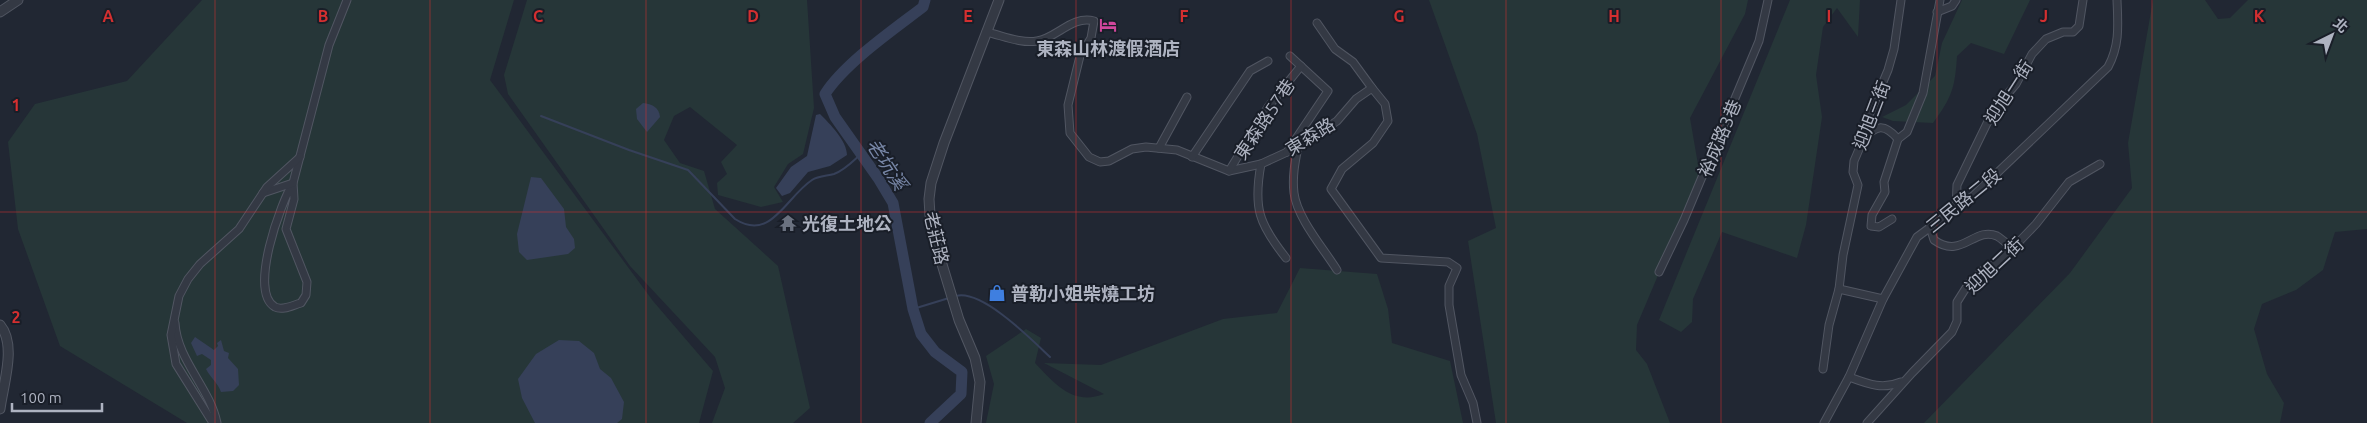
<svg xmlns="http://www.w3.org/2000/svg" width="2367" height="423" viewBox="0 0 2367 423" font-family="Ubuntu,'Noto Sans TC',sans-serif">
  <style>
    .green { fill: #263638 }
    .water { fill: #364059 }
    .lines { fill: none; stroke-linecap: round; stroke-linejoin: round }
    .stream { stroke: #364059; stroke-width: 2 }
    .river { stroke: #364059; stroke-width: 11 }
    .minor-casing { stroke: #515662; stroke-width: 9 }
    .tertiary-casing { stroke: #515662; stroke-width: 11 }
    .minor { stroke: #343944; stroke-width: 7 }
    .tertiary { stroke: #343944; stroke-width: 9 }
    .grid { fill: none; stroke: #d42f30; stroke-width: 1; stroke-opacity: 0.55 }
    .labels { text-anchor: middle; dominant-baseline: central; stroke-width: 4; stroke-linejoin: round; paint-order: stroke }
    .poi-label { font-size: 18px; font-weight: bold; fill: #aeb3c1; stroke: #191e28; text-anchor: start }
    .street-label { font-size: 18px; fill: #aeb3c1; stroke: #191e28 }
    .water-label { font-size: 19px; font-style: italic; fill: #7887a7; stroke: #191e28 }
    .grid-label { font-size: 16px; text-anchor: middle; font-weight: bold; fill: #d42f30; stroke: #191e28; stroke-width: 4; stroke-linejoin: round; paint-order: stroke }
  </style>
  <rect width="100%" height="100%" fill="#212733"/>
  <g class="green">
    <path d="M202 0H514L490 80 653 301 713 371 699 423H187L60 346 18 229 8 142 35 104 127 81Z"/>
    <path d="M527 0H807L814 108 803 154 788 164 774 187 783 202 761 207 718 195 717 183 727 174 721 162 737 145 690 107 674 116 664 140 680 163 704 171 715 209 778 266 810 408 793 423H712L725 388 715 357 630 266 508 94 504 75Z"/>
    <path d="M1429 0H1748L1745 14 1690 118 1700 176 1637 325 1636 350 1647 364 1670 423H1496L1468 241 1496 228 1477 134Z"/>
    <path d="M1790 0H1860L1858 37 1837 8 1823 27 1816 75 1822 117 1806 225 1797 258 1722 232 1693 299 1692 322 1681 332 1659 320Z"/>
    <path d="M1962 0H2030L2004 54 1971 43 1957 56C1955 88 1952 97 1933 123L1893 121 1882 117 1906 105 1935 76 1942 43Z"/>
    <path d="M2153 0H2205L2218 19 2230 18 2248 0H2367V229L2335 232 2323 270 2296 290 2262 304 2254 329 2267 374 2284 403 2280 423H1924L2070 273 2132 188 2128 143Z"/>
    <path d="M1300 268 1377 274 1388 309 1392 343 1450 361 1463 423H986L994 384 986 356 1026 329 1041 338 1035 363C1055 384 1073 406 1104 394L1044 363 1101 365 1223 319 1277 313Z"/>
  </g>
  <g class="water">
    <path d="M643 103C652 104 659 107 660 117L647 132 637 119 636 109Z"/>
    <path d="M820 114C830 124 847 141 847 155L830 166 808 172 790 193 782 196 776 188 791 167 807 156 816 115Z"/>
    <path d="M531 177 541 178 564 209 566 227 574 239 575 248 568 254 527 260 519 252 517 234Z"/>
    <path d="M195 337 214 350 218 346 217 343 221 340 224 351 229 353 228 358 238 369 239 385 233 391 221 392C218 383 210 377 206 369L211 365V360L202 354 197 356 191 343Z"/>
    <path d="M559 340 579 341 594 353 600 369 611 378 624 402 622 419 617 423H535L522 398 518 379 536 354Z"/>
  </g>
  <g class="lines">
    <g class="stream">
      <path d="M541 116 629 150 688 170 735 219C771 242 785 198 812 180 818 176 826 176 834 174 845 170 853 161 861 154"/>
      <path d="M956 296C982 289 1032 340 1050 357"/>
      <path d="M913 309 949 298"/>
    </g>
    <path class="river" d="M925 0 923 7C893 30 845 63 825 94L835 117 878 178 893 203 913 309 921 334 935 352 962 372 961 394 930 423"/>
    <g class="minor-casing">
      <g id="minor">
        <path d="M1937 12 1952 6 1956 0"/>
        <path d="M1317 23 1335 49 1353 62 1372 88"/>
        <path d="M986 32C1001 35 1021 44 1037 41 1057 38 1072 15 1094 21L1091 38 1080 56 1068 105 1070 133 1089 157 1100 162 1109 161 1132 149 1146 147 1177 150 1229 171 1261 164 1298 147 1337 121 1356 99 1372 88 1385 104 1388 121 1373 143 1342 169 1331 189 1381 258 1448 262 1457 268 1449 286V305L1461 375 1473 403 1477 423"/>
        <path d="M1863 139C1877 125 1884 123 1898 139L1907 132 1923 93 1940 0"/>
        <path d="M1298 147C1295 162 1292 177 1294 193 1297 218 1324 249 1337 270"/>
        <path d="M1159 148 1187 97"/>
        <path d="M1287 152 1328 91 1290 56"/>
        <path d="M1192 157 1250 71 1268 61"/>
        <path d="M1261 164C1253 208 1259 224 1286 258"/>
        <path d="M1229 171 1268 107 1301 66"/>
        <path d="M293 183C281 202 248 292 275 307 283 311 293 305 301 303L306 295 307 282 286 229 294 199 293 183 329 45 347 0"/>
        <path d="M263 193 293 183"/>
        <path d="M1956 209 1957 185 1993 111 2016 84 2032 54 2046 39 2063 32H2073L2079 26 2083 0"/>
        <path d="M1892 219 1879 227 1871 226 1872 215 1885 192 1884 182 1898 139"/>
        <path d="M1930 227 1934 240C1962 260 1974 226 1997 236 2002 239 2007 244 2013 248"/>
        <path d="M1659 272 1684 220 1759 41 1768 0"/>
        <path d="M1883 299 1839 289 1843 255 1858 185 1853 172 1854 161 1863 140 1864 127 1888 70 1894 49 1901 0"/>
        <path d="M175 323C177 360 210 388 217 423"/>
        <path d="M1823 369 1829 325 1839 289"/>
        <path d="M1849 377C1868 384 1882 390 1901 382"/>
        <path d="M213 423 176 364 171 335 179 296 188 279 200 264 239 229 267 187 300 157"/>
        <path d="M1824 423 1849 377 1883 299 1917 237 1973 196 2108 67C2120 45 2118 25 2117 0"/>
        <path d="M1867 423 1912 373 1952 332 1957 321V302L1969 283 1983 270 1995 264 2013 248 2036 224 2069 182 2100 164"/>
      </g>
    </g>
    <g class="tertiary-casing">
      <g id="tertiary">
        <path d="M0 12 18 0"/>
        <path d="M0 325C17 345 3 385 0 409"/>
        <path d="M976 423 980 382 975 358 959 320 941 261 930 215 929 199 931 183 944 143 999 0"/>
      </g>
    </g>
    <use href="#minor" class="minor"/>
    <use href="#tertiary" class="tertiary"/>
  </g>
  <path class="grid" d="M215 0V423M430 0V423M646 0V423M861 0V423M1076 0V423M1291 0V423M1506 0V423M1721 0V423M1937 0V423M2152 0V423M0 212H2367"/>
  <defs>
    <g id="hotel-bare" transform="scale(1.35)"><path d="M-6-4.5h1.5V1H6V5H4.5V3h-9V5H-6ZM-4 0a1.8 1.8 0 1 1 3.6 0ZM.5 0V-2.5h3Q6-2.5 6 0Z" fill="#d1479c" stroke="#191e28" stroke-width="2.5" paint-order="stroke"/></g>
    <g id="temple-bare" transform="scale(1.35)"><path d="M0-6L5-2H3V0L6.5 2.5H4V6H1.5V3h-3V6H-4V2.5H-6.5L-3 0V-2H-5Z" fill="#6b7280" stroke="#191e28" stroke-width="2.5" paint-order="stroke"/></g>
    <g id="shop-bare" transform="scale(1.35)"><path d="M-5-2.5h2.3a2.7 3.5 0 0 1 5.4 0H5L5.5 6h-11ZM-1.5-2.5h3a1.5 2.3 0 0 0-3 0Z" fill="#3f7fe0" stroke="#191e28" stroke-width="2.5" paint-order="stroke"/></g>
  </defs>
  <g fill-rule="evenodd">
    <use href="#hotel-bare" x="1108" y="25"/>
    <use href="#temple-bare" x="788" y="223"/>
    <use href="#shop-bare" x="997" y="293"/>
  </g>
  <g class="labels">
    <g class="poi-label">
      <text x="1108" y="48" text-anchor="middle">東森山林渡假酒店</text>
      <text x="802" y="223">光復土地公</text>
      <text x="1011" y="293">普勒小姐柴燒工坊</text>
    </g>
    <g class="street-label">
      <text transform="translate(2008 92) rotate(-57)">迎旭一街</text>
      <text transform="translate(1871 115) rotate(-69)">迎旭三街</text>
      <text transform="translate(1264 119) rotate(-56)">東森路57巷</text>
      <text transform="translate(1310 136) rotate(-32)">東森路</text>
      <text transform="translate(1719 138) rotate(-67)">裕成路3巷</text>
      <text transform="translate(1963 200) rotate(-39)">三民路二段</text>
      <text transform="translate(937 238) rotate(77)">老莊路</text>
      <text transform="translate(1994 265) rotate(-43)">迎旭二街</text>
    </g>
    <g class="water-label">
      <text transform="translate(887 164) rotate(57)">老坑溪</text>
    </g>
  </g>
  <g class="grid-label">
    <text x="108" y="22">A</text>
    <text x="323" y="22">B</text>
    <text x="538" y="22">C</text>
    <text x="753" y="22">D</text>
    <text x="968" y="22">E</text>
    <text x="1184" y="22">F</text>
    <text x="1399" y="22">G</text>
    <text x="1614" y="22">H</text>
    <text x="1829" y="22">I</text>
    <text x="2044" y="22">J</text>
    <text x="2259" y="22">K</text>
    <text x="16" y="111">1</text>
    <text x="16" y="323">2</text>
  </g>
  <g transform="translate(2332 35) rotate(42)" stroke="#191e28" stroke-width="4" paint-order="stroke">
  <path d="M0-4L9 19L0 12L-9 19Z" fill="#aeb3c1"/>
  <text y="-8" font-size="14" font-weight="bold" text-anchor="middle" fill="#aeb3c1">北</text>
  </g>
  <path d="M12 403v8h90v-8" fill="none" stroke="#aeb3c1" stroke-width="2.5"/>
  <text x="20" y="403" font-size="15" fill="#aeb3c1" stroke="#191e28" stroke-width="4" paint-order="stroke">100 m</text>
</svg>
